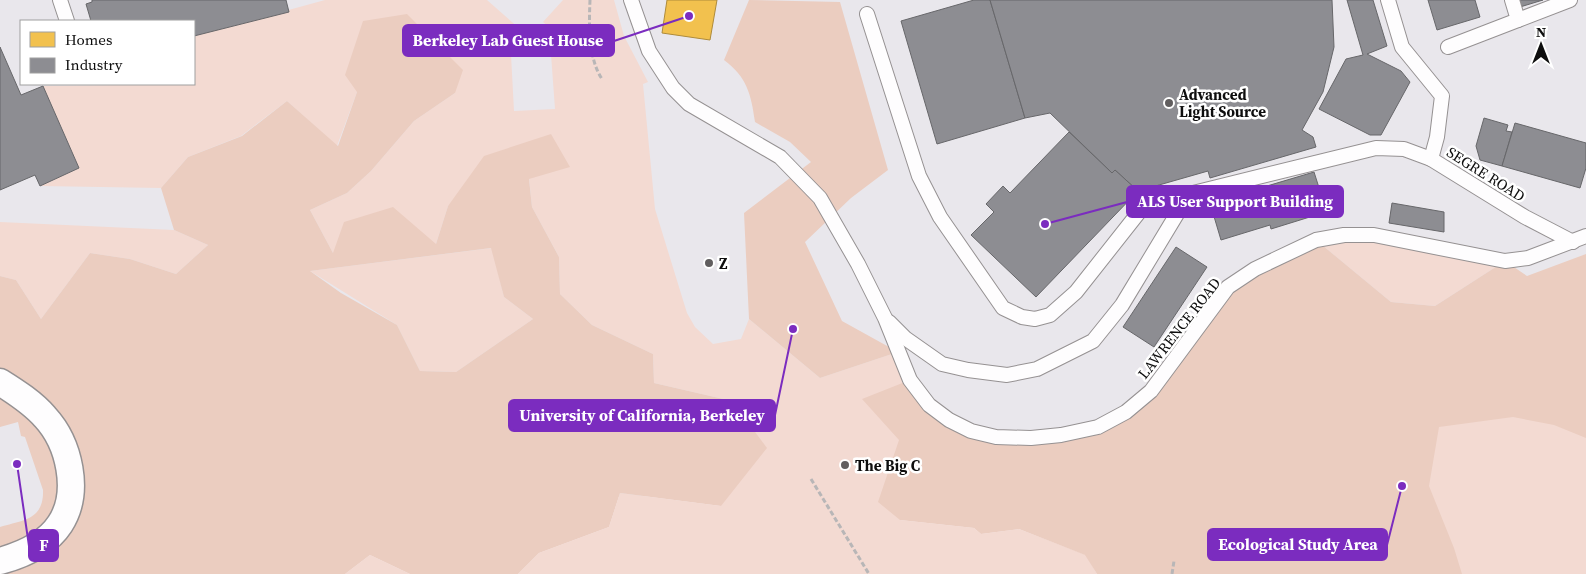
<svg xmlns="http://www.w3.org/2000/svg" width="1586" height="574" viewBox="0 0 1586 574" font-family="'Source Serif 4',serif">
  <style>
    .industrial { fill: #e9e7ec; fill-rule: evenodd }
    .green { fill: #f3dad2 }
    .forest { fill: #ebcdc0; fill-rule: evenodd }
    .homes { fill: #f2c14e; stroke: #ae8b3b }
    .industry { fill: #8d8d92; stroke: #67676a }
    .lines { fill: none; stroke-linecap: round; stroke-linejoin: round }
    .service-casing { stroke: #959192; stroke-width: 16 }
    .minor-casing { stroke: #959192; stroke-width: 29 }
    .path { stroke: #b8b6b7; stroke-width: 3; stroke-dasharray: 5 2.5; stroke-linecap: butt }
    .service { stroke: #fefdfe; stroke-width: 14 }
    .minor { stroke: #fefdfe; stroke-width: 26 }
    .poi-dot { fill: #615e5f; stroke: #fff; stroke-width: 2 }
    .labels { text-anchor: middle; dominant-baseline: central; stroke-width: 5; stroke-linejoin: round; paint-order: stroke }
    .poi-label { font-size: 15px; font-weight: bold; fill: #0e0e0e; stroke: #fff; text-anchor: start }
    .street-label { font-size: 15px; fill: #0e0e0e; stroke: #fff }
    .leader { fill: none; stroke: #7b2cbf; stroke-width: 2 }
    .callout-dot { fill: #7b2cbf; stroke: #fff; stroke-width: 2 }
    .callout { fill: #7b2cbf; stroke: #7b2cbf; stroke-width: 2 }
    .callout-label { font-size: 16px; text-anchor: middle; font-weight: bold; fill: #fff }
  </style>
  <rect width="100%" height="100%" fill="#fbf2f6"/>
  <path class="industrial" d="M0 0H1586V299L1097 484 105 511 0 574ZM21 21H194V84H21Z"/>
  <g class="green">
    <path d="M325 0H487L521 30V35L510 36 514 111 555 109 549 27 543 22 563 0H614L624 36 648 82 643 84 655 209 687 313 695 327 713 344 741 339 749 319 820 378 898 352 910 380 899 440 900 520 974 528 981 534 1019 529 1086 555 1097 574H518L539 553 609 527 620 493 721 506 732 401 654 383 653 354 592 325 560 294 559 257 532 207 529 178 551 134 448 206 436 244 333 253 310 210 347 193 371 171 414 121 455 93 357 92 337 146 287 101 241 136 188 157 161 188 40 186 79 168 43 86 194 84V36Z"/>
    <path d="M0 222 174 230 208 245 176 274 130 259 90 253 41 319 16 280 0 276Z"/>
    <path d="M1344 235 1505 261 1435 306 1391 302 1316 240Z"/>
    <path d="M492 248 504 297 533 319 456 372 420 371 397 325 310 271Z"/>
    <path d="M1586 299V574H1221Z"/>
    <path d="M370 555 410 574H345Z"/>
  </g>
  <g class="forest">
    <path d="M749 0 840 2 888 170 851 198 805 242 842 321 898 352 820 378 749 319 744 213 811 162 790 142 755 122C751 94 747 77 724 60Z"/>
    <path d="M407 14 463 70 455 93 414 121 371 171 347 193 310 210 333 253 344 222 393 207 436 244 448 206 484 156 551 134 570 167 529 179 532 207 559 257 560 294 592 325 653 354 654 383 732 401 767 448 721 506 620 493 609 527 539 553 518 574H410L370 555 345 574H0V527C23 520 44 520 43 490L25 437 21 436 18 422 0 427V276L16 280 41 319 90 253 130 259 176 274 208 245 174 230 161 188 188 157 242 136 287 101 338 146 357 92 345 75 363 21ZM491 248 504 297 533 319 456 372 420 371 397 325 341 293 310 271Z"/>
    <path d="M1316 240 1391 302 1435 306 1505 261 1527 276 1586 254V438L1554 425 1513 417 1439 427 1429 486 1454 548 1462 574H1097L1085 555 1019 529 981 534 974 528 900 520 878 502 899 440 862 399 910 380 971 431 1061 435 1126 412 1228 287Z"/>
  </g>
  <path class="homes" d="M667 0H717L710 40 662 33Z"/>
  <g class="industry">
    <path d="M92 0H286L289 12 194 36V21H91L86 4 92 2Z"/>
    <path d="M974 0H990L1025 118 937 144 901 21Z"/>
    <path d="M990 0H1332L1334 47 1323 92 1302 130 1313 137 1316 147 1210 178 1208 171 1138 191 1115 170 1112 173 1050 113 1025 118Z"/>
    <path d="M1347 0H1373L1387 46 1367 54 1401 71 1410 82 1381 135H1370L1319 109 1346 59 1363 55Z"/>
    <path d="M1428 0H1475L1480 17 1437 30Z"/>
    <path d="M1517 0H1543L1520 7Z"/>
    <path d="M0 47 21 95 43 86 79 168 40 186 35 175 0 190Z"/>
    <path d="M1484 118 1508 125 1506 131 1512 132 1502 166 1480 160 1476 146Z"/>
    <path d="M1515 123 1586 143V168L1580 188 1502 166Z"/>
    <path d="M1069 132 1112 173 1115 170 1138 191 1036 297 971 235 994 212 986 204 1003 186 1010 193Z"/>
    <path d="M1314 172 1321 194 1318 195 1322 211 1313 214V216L1271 229 1270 225 1221 240 1210 203Z"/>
    <path d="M1392 203 1444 212V232L1389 223Z"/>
    <path d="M1176 247 1207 267 1154 347 1123 327Z"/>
  </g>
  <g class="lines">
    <g class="service-casing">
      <g id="service">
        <path d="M60 0 67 21"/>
        <path d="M631 0 649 51 673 88 689 104 780 157 820 198 858 264 885 318 910 380 929 405 949 420 971 431 996 437 1031 438 1061 435 1098 427 1126 412 1151 391 1228 287 1255 269 1316 240 1344 235H1374L1505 261 1528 258 1586 236"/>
        <path d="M1388 0 1402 47 1442 96 1437 137 1431 159 1525 217 1573 242"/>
        <path d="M867 14 919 176 940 217 1003 308 1022 317 1035 319 1050 315 1076 292 1147 202 1189 194"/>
        <path d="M1518 20 1570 0"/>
        <path d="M1448 47 1518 20 1512 0"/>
        <path d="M889 322 905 338 942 364 968 370 1007 375 1037 369 1093 341 1122 305 1189 194 1376 148 1404 149 1431 159"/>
      </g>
    </g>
    <g class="minor-casing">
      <path id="minor" d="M0 382C16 392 33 403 45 417 69 443 81 492 60 524 47 544 22 555 0 561"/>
    </g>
    <g class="path">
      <path d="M590 0C589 25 588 58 602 79"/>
      <path d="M811 479 869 574"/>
      <path d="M1172 574 1174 561"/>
    </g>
    <use href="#service" class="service"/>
    <use href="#minor" class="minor"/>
  </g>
  <g class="poi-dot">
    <circle cx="1169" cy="103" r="5"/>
    <circle cx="709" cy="263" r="5"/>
    <circle cx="845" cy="465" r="5"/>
  </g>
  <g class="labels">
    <g class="poi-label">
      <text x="1179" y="94">Advanced<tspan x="1179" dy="17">Light Source</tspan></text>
      <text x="719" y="263">Z</text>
      <text x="855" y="465">The Big C</text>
    </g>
    <g class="street-label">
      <text transform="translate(1486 174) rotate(32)">SEGRE ROAD</text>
      <text transform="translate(1179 328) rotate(-52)">LAWRENCE ROAD</text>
    </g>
  </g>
  <path class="leader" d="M689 16L614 41M1045 224L1127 202M793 329L775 415M1402 486L1387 545M17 464L29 546"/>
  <g class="callout-dot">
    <circle cx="689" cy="16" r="5"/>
    <circle cx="1045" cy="224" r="5"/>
    <circle cx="793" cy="329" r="5"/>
    <circle cx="1402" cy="486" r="5"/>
    <circle cx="17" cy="464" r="5"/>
  </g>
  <g class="callout">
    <rect x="403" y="25" width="211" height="31" rx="5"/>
    <rect x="1127" y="186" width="216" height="31" rx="5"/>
    <rect x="509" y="400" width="266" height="31" rx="5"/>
    <rect x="1208" y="529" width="179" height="31" rx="5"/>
    <rect x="29" y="530" width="29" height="31" rx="5"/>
  </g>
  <g class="callout-label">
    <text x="508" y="46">Berkeley Lab Guest House</text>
    <text x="1235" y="207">ALS User Support Building</text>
    <text x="642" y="421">University of California, Berkeley</text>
    <text x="1298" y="550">Ecological Study Area</text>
    <text x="44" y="551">F</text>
  </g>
  <rect x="20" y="20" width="175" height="65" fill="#ffffff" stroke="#9f9f9f"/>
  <rect x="30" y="32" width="25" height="15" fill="#f2c14e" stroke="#9f9f9f"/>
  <text x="65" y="45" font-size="15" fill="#0e0e0e">Homes</text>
  <rect x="30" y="58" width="25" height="15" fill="#8d8d92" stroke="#9f9f9f"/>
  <text x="65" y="70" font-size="15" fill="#0e0e0e">Industry</text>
  <g transform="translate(1541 45)" stroke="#ffffff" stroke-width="4" paint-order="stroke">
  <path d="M0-4L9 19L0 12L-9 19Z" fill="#0e0e0e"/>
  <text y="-8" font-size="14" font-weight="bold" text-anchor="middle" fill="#0e0e0e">N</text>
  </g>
</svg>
